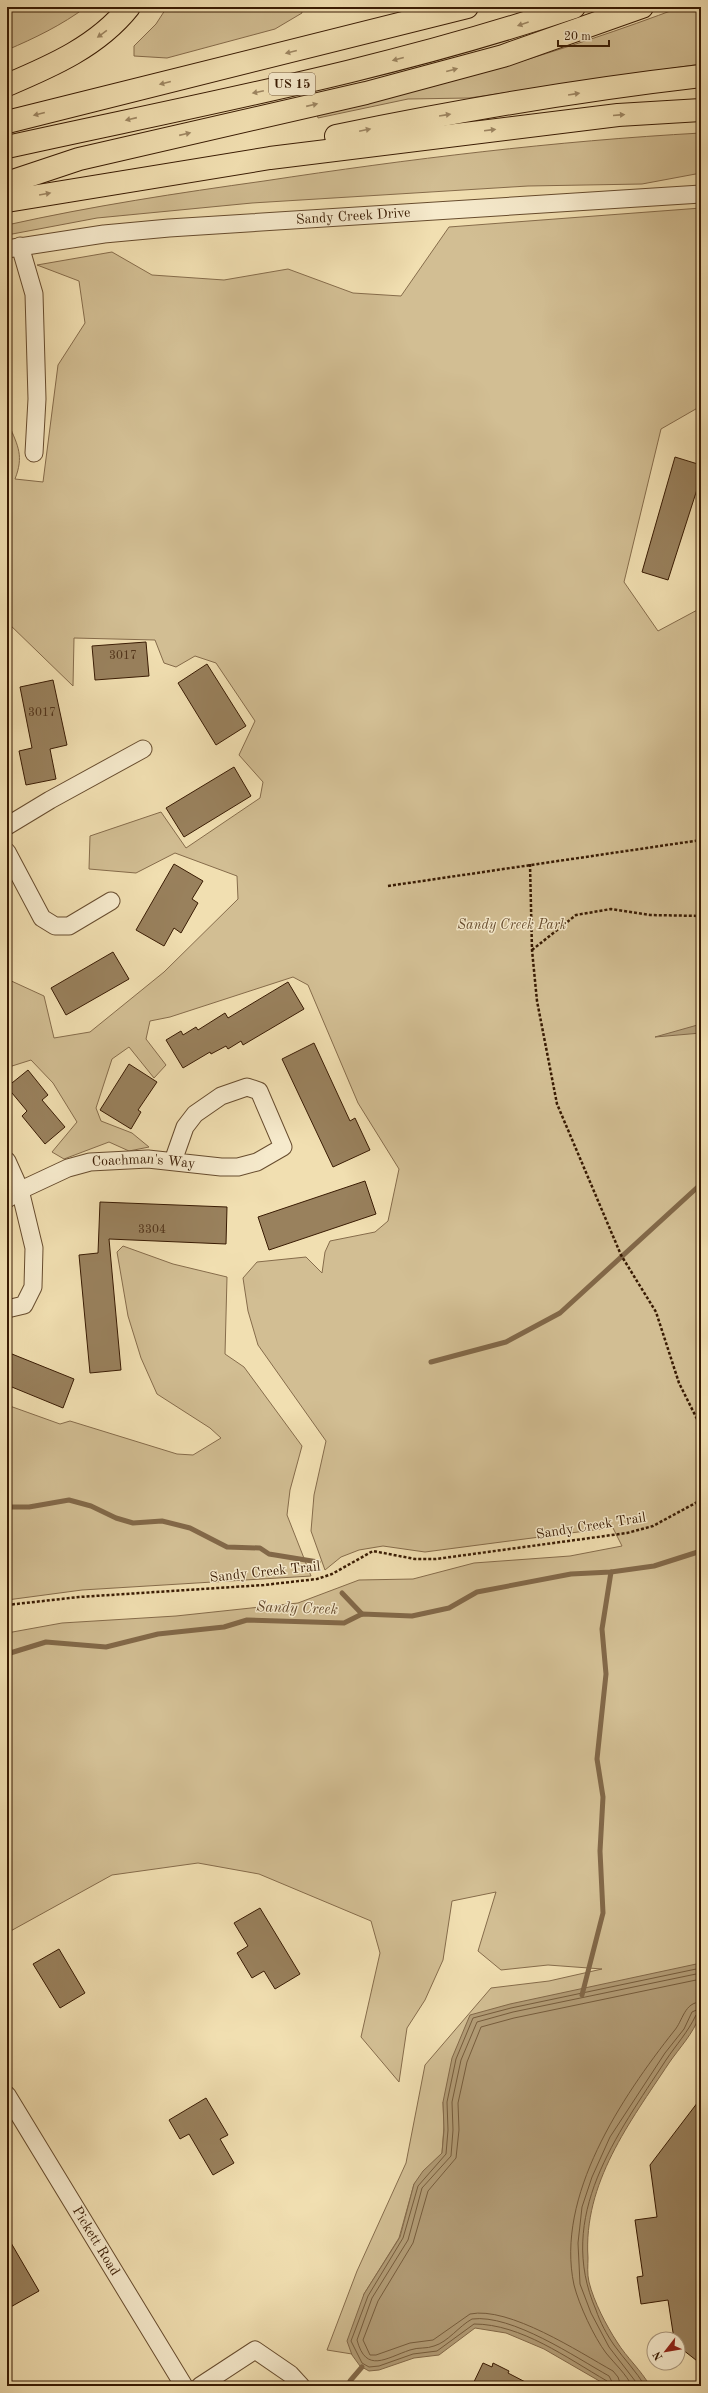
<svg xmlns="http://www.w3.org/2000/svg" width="708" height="2393" viewBox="0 0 708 2393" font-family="'Old Standard TT',serif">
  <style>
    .green { fill: #d2be93; stroke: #866c4b }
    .water { fill: #b29c76; stroke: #826848 }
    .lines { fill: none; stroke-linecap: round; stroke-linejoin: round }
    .shore { stroke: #765c3c; stroke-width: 1 }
    .stream { stroke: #826848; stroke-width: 5 }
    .building { fill: #99815d; stroke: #391b03 }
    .minor-casing { stroke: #674c2e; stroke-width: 19 }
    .highway-casing { stroke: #391b03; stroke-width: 24 }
    .path { stroke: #391b03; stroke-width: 2.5; stroke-dasharray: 3 2; stroke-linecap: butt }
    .minor { stroke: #f6eacc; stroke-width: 17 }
    .highway { stroke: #f1dfb1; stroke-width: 22 }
    .oneway { fill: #9e8763 }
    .labels { text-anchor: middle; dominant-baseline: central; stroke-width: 3; stroke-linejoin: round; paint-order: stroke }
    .number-label { font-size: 12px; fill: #51341a }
    .shield { fill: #f6eacc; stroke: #72593f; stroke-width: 1 }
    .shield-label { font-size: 13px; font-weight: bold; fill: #391b03 }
    .street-label { font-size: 14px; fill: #391b03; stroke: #f6eacc }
    .park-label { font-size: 14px; font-style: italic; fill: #674c2e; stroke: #f6eacc }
    .water-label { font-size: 15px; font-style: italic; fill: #63482b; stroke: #f6eacc }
  </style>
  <rect width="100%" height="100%" fill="#f1dfb1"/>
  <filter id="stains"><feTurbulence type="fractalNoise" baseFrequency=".005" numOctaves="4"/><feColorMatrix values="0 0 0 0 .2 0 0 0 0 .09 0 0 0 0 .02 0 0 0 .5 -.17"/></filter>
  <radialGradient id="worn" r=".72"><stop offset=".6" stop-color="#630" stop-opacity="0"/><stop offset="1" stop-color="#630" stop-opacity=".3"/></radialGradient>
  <g class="green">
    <path d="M7 7H86C62 25 35 38 7 50Z"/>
    <path d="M167 7H301L302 13 275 29 167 58 134 56V46L156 24Z"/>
    <path d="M681 7H701V64L469 98 408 99 318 118 317 114C441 87 562 52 681 7Z"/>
    <path d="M701 133V173L642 184 528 186 252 203 97 218 7 235V225C92 206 178 193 264 181 409 159 555 141 701 133Z"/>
    <path d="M701 208V406L661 429 624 582 658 631 701 608V1963L443 2102 444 2126 442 2153 414 2184 399 2238 364 2294 352 2354 327 2350 357 2271 406 2163 425 2065 491 1988 549 1981 602 1969 548 1965 501 1970 478 1951 496 1892 452 1901 443 1960 425 2000 407 2028 399 2082 361 2037 380 1953 371 1921 259 1874 198 1863 112 1875 7 1933V1633L62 1623 176 1616 298 1603 359 1580 413 1579 474 1563 570 1556 622 1546 611 1524 601 1529 425 1552 383 1546 359 1550 341 1557 325 1570 311 1531 314 1495 326 1441 258 1345 248 1311 243 1278 257 1262 306 1257 322 1273 325 1252 330 1241 375 1232 388 1221 399 1169 358 1103 308 985 293 977 170 1017 150 1021 146 1039 166 1065 154 1078 129 1047 112 1059 96 1108 101 1121 132 1133 149 1147 129 1151 109 1142 64 1159 52 1152 77 1122 53 1083 31 1060 12 1066 7 1072V979L44 996 54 1038 90 1032 164 972 238 899 237 876 175 853 136 873 89 869 90 836 161 812 186 848 260 798 263 782 239 755 255 721 216 663 195 656 176 667 164 663 155 640 74 638 73 686 7 622V431L9 425C18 446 24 456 15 479L43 482 58 365 85 323 79 281 37 265 112 252 152 275 224 280 288 269 353 293 401 296 449 227Z"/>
    <path d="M123 1246 173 1264 227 1277 225 1354 244 1367 302 1446 290 1490 287 1515 311 1576 82 1590 7 1600V1405L60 1424 70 1421 177 1454 193 1455 221 1438 210 1428 157 1394 141 1358 128 1316 117 1252Z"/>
  </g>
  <g class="water">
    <path d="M701 1024V1033L655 1037Z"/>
    <path d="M701 1963C701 1977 704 2003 700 2015 693 2034 680 2047 669 2063 630 2122 583 2183 588 2258 588 2265 587 2274 589 2282 594 2302 606 2325 617 2342 627 2358 641 2370 650 2386H608L544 2349 506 2333 475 2328 439 2355 414 2358 379 2370 369 2371 360 2366 352 2355 347 2341 364 2294 400 2237 414 2184 423 2171 442 2153 444 2130 443 2102 452 2058 470 2015 510 2004Z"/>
  </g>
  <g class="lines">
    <g class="shore">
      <path d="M609 2386 607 2381C567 2358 521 2324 474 2324L437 2351 413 2354 379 2366 369 2367 362 2363 351 2341 368 2296 403 2238 418 2186 446 2154 448 2130 447 2102 456 2059 473 2018 511 2008 701 1968"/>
      <path d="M614 2386 609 2376C575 2357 512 2314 472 2319 459 2326 448 2342 434 2346 427 2349 418 2347 410 2350 386 2358 366 2374 357 2340L372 2298 408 2240 422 2188 451 2156 453 2130 452 2102 461 2060 477 2022 513 2012 701 1973"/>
      <path d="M621 2386 618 2377 613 2371C579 2352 509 2306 470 2314L433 2340 410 2343 376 2355H370L363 2340 378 2301 413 2243 428 2191 456 2158 459 2130 458 2103 467 2062 481 2027 514 2018 701 1979"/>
      <path d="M632 2386C626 2374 615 2364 606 2353 594 2337 579 2305 574 2285 555 2196 622 2097 674 2031 683 2021 684 2002 701 2002"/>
      <path d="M639 2386 609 2347 591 2313 580 2284 578 2243 582 2207 592 2177 610 2137 665 2053 684 2029 692 2012 701 2008"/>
      <path d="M645 2386C636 2371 624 2359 614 2345 607 2335 600 2322 596 2310 555 2216 617 2135 666 2060 676 2045 688 2032 696 2015L701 2013"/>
    </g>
    <g class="stream">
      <path d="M431 1362 506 1342 560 1313 701 1184"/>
      <path d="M7 1507H29L69 1500 91 1506 116 1518 133 1523 162 1521 190 1528 227 1547 260 1548 269 1554 318 1562"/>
      <path d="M342 1593 362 1614"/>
      <path d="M7 1654 46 1642 106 1647 158 1634 224 1627 247 1620 344 1623 362 1614 412 1616 449 1608 477 1592 571 1574 611 1572 654 1566 701 1551"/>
      <path d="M582 1995 603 1913 600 1851 603 1797 597 1759 606 1674 602 1629 611 1572"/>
      <path d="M350 2381 362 2367"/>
    </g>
  </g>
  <g class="building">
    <path d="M675 457 701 465V477L668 580 642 572Z"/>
    <path d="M146 642 149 676 95 680 92 646Z"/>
    <path d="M207 664 246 726 216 745 178 683Z"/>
    <path d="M53 680 67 745 50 749 56 779 26 785 19 751 32 748 20 687Z"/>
    <path d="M234 767 251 796 184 837 166 808Z"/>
    <path d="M174 864 203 881 192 899 198 903 181 933 174 928 164 946 136 930Z"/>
    <path d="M113 952 129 979 66 1015 51 988Z"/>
    <path d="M288 982 304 1009 243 1045 241 1041 228 1049 226 1046 211 1054 210 1052 183 1068 166 1040 181 1031 183 1035 196 1027 198 1030 225 1013 228 1018Z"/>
    <path d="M314 1043 350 1121 355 1118 370 1150 333 1167 282 1059Z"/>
    <path d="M129 1064 157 1082 138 1110 141 1112 131 1129 100 1110Z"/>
    <path d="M28 1070 48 1095 42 1100 65 1127 45 1144 22 1116 27 1111 7 1087Z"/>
    <path d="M365 1181 376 1214 269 1250 258 1217Z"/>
    <path d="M100 1202 227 1207 226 1244 109 1239 121 1370 90 1373 79 1255 98 1253Z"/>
    <path d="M7 1352 74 1379 63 1408 7 1385Z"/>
    <path d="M260 1908 300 1974 275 1989 264 1971 252 1978 237 1953 248 1946 234 1923Z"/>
    <path d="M59 1949 85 1993 60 2008 33 1964Z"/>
    <path d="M206 2098 228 2135 220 2139 234 2163 213 2175 189 2134 180 2139 169 2120Z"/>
    <path d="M701 2098V2364L678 2346V2339H674L668 2300 641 2304 637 2277 643 2276 635 2220 657 2217 650 2165Z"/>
    <path d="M7 2236 39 2291 7 2309Z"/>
    <path d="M483 2363 492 2367 493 2363 509 2371 508 2373 533 2386H472Z"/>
  </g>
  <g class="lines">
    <g class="minor-casing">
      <g id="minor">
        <path d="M20 246 34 294 37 399 34 453"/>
        <path id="s1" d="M7 249 104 234 169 228 701 194"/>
        <path d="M7 826 50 800 143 749"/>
        <path d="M7 852 42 918 55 926H69L111 901"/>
        <path d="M7 1161 20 1190 34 1248 33 1287 24 1305 7 1309"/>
        <path id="s2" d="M7 1199 23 1189 68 1168 90 1162 148 1159 221 1167H238L257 1162 283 1147 259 1091 247 1087 221 1096 195 1114 185 1127 173 1161"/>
        <path id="s3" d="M7 2095 184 2386"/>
        <path d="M200 2386 255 2350 290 2374 301 2386"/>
      </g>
    </g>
    <g class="highway-casing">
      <g id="highway">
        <path d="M7 85C52 66 98 46 129 7"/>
        <path d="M7 122 467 7"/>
        <path d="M336 136C456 111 579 90 701 76"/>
        <path d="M7 147C197 105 389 70 574 7"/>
        <path d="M7 183 79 159 366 93 503 56 642 7"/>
        <path d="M7 201 270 158 618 115 701 110"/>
      </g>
    </g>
    <g class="path">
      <path d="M530 864 532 950 537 1001 557 1104 621 1255 656 1312 679 1383 701 1427"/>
      <path d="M388 886 701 840"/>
      <path d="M532 950 576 915 611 909 650 915 701 916"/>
      <path d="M7 1605 79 1597 264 1585 317 1579 332 1574 373 1551 415 1559H436L627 1533 653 1526 701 1500"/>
    </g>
    <use href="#minor" class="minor"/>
    <use href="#highway" class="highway"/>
  </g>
  <defs><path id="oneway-solid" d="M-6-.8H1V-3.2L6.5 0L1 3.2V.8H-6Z"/></defs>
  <g class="oneway">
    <use href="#oneway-solid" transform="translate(523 24) rotate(161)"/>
    <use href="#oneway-solid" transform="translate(102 34) rotate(144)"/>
    <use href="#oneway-solid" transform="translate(291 52) rotate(166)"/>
    <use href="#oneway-solid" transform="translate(398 59) rotate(165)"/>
    <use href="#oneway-solid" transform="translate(452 70) rotate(-15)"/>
    <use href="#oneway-solid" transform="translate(165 83) rotate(166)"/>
    <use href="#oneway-solid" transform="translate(258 92) rotate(168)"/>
    <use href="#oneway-solid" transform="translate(574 94) rotate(-9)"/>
    <use href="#oneway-solid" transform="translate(312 105) rotate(-13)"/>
    <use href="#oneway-solid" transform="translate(39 114) rotate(166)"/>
    <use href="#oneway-solid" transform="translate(445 115) rotate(-9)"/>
    <use href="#oneway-solid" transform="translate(619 115) rotate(-5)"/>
    <use href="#oneway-solid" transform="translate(131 119) rotate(167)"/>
    <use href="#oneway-solid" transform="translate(365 130) rotate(-12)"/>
    <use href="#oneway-solid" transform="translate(490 130) rotate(-7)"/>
    <use href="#oneway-solid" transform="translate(185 134) rotate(-13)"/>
    <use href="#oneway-solid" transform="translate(45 194) rotate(-10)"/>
  </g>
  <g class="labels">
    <g class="number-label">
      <text x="123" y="656">3017</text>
      <text x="42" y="713">3017</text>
      <text x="152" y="1230">3304</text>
    </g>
    <rect class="shield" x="269" y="73" width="46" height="22" rx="3"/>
    <g class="shield-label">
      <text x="292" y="84">US 15</text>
    </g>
    <g class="street-label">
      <text stroke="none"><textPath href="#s1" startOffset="348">Sandy Creek Drive</textPath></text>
      <text stroke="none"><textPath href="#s2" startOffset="145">Coachman's Way</textPath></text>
      <text transform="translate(591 1526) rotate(-9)">Sandy Creek Trail</text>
      <text transform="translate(265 1572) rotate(-6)">Sandy Creek Trail</text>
      <text stroke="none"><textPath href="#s3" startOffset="171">Pickett Road</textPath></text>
    </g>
    <g class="park-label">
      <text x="512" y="925">Sandy Creek Park</text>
    </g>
    <g class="water-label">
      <text transform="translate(297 1609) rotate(2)">Sandy Creek</text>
    </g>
  </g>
  <rect width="708" height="2393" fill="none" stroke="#f1dfb1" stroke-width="24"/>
  <rect x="8" y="8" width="692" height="2377" fill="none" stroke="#391b03" stroke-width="2"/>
  <rect x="12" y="12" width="684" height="2369" fill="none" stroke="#391b03"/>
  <g transform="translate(666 2351) rotate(239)"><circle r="19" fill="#f6eacc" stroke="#aa977c"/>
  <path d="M0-3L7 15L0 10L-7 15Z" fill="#8f2418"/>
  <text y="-6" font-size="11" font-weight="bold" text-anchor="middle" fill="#391b03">N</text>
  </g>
  <path d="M558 40v6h51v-6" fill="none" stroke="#391b03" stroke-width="2"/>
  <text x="564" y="40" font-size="12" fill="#391b03" stroke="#f6eacc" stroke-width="3" paint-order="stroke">20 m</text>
  <rect width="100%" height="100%" filter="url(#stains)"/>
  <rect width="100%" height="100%" fill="url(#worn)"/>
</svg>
